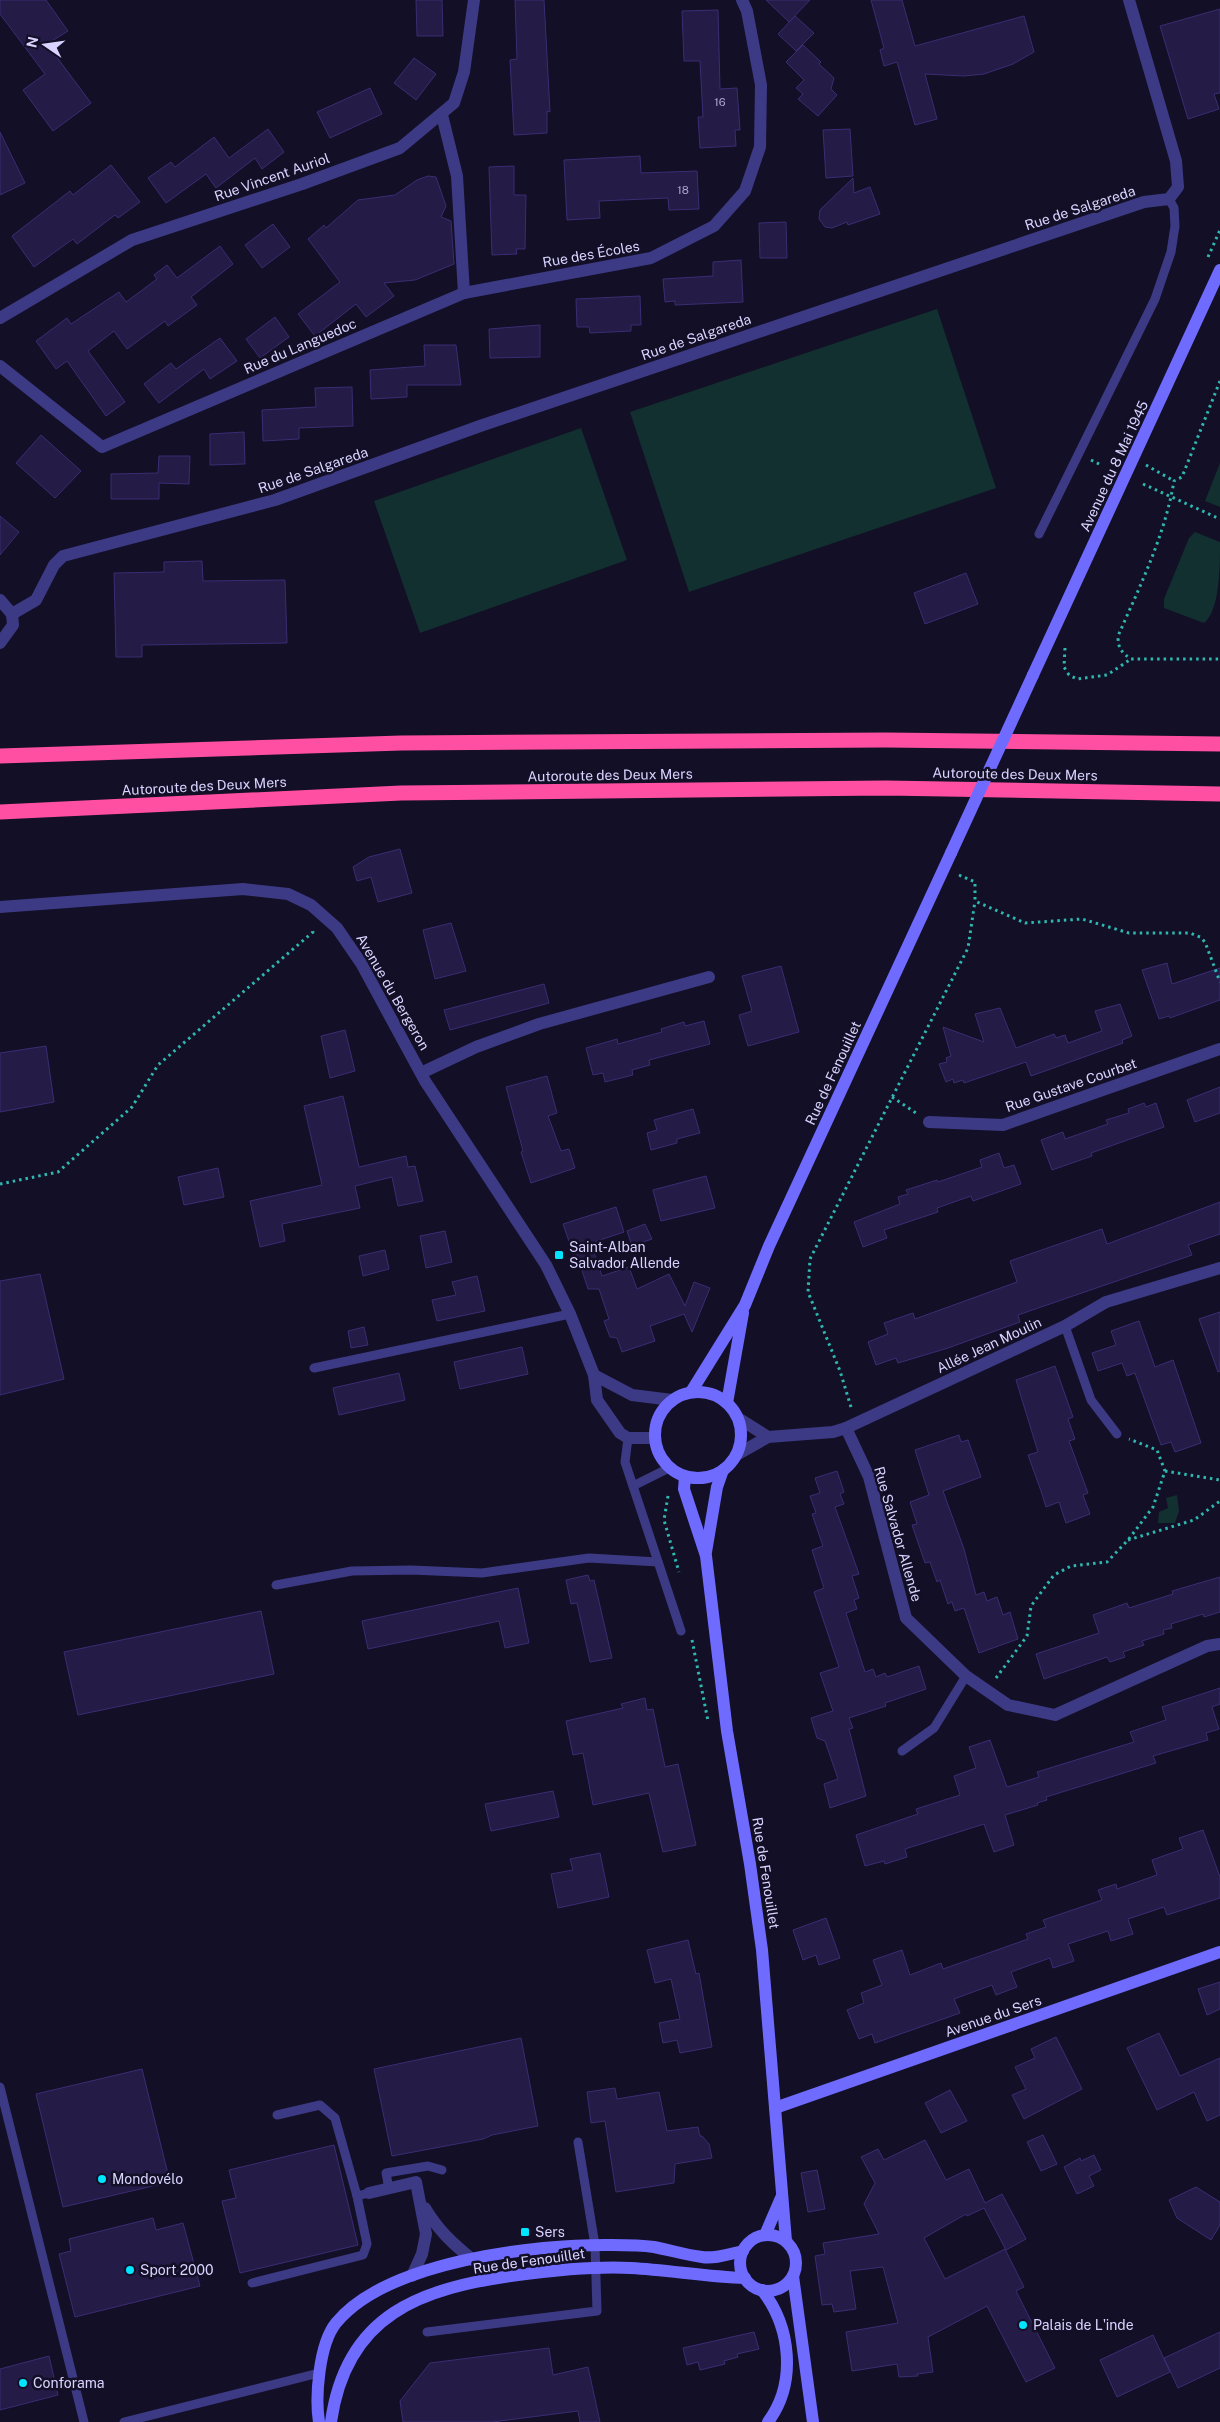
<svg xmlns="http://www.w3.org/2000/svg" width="1220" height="2422" viewBox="0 0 1220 2422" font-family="'Public Sans',sans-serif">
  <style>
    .green { fill: #12302f }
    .building { fill: #241b47; stroke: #3b2d73 }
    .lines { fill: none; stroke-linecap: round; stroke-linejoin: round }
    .path { stroke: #2fb8b0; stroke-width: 3; stroke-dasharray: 2.5 4; stroke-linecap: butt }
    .lane { stroke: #3d3a85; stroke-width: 9 }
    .street { stroke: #3d3a85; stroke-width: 12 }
    .secondary { stroke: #6f6bff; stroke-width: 12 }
    .highway { stroke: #ff4fa3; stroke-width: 15 }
    .secondary-bridge { stroke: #6f6bff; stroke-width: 12 }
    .poi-dot { fill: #00e5ff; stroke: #130f26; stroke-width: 2 }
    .labels { text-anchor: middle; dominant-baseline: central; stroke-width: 5; stroke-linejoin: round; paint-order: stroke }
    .number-label { font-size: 11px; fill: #aca6d1 }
    .street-label { font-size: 14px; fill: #d9d4ff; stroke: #130f26 }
    .poi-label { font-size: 14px; fill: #d9d4ff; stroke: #130f26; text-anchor: start }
  </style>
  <rect width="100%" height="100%" fill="#130f26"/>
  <g class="green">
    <path d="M937 309 996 488 689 592 630 412Z"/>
    <path d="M581 428 627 560 420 633 374 501Z"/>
    <path d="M1220 463V507L1205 501Z"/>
    <path d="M1195 532 1220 542C1220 566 1220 610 1204 623L1164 608V599L1189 538Z"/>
    <path d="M1177 1495 1179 1511 1175 1523H1158L1159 1512 1168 1508 1166 1498Z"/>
  </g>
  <g class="building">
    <path d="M0 0H46L68 31 47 44 91 103 53 131 23 90 45 74 0 14Z"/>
    <path d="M416 0H442L443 36H417Z"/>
    <path d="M515 0H544L550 112 547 111V133L514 135 510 60 517 59Z"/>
    <path d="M766 0H810L789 22Z"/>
    <path d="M871 0H902L915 46 1024 16 1034 52 1013 64 984 74 964 76 925 74 937 119 915 125 897 62 884 66 880 50 884 48Z"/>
    <path d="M1220 9V93L1214 94 1219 109 1188 119 1160 26Z"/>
    <path d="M718 10 720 89 737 88 740 130H735L736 146 700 148 698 117H703L700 61H684L682 11Z"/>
    <path d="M795 16 814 33 796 51 778 34Z"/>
    <path d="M803 45 821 62 819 64 834 78 831 89 837 95 818 116 798 99 803 94 796 88 804 80 786 62Z"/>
    <path d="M414 58 436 74 416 100 394 83Z"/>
    <path d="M370 88 382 114 330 138 317 112Z"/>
    <path d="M268 129 284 152 262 169 255 158 216 188 206 174 166 203 148 178 171 162 175 167 214 137 229 158Z"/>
    <path d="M850 129 853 176 826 178 823 130Z"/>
    <path d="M0 132 25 183 0 195Z"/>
    <path d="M640 156 641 173 697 171 699 209 669 210 668 198 599 201 600 218 567 220 564 160Z"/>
    <path d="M111 165 140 202 118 218 115 215 77 244 73 239 34 267 12 236 70 191 73 195Z"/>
    <path d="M514 166V195H526L525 249H516L517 254 492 255 489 167Z"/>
    <path d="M428 176 436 177 446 206 441 217 451 221 454 264 415 280 384 283 394 296 366 317 356 304 315 336 298 314 340 282 308 239 324 225 326 228 358 200 395 195 417 180Z"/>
    <path d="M853 178 854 193 870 187 880 214 848 225 847 222 832 228 825 227 819 219 820 210Z"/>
    <path d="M786 222 787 258H760L759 223Z"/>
    <path d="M273 224 290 247 262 268 245 245Z"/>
    <path d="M220 246 233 264 191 297 197 305 168 326 165 321 127 349 114 331 88 351 125 402 106 416 67 361 56 369 36 341 67 318 71 324 119 292 126 302 157 279 154 275 167 265 177 278Z"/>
    <path d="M741 260 743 302 675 305V301L665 302 663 279 713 276V262Z"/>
    <path d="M640 296 641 325H631V331L590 333 589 327H577L576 299Z"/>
    <path d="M275 317 289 337 260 358 246 339Z"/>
    <path d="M540 325V357L490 358 489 329Z"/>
    <path d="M220 338 237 361 210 379 204 369 159 403 144 384 171 363 176 369Z"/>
    <path d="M424 345H456L461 385H407V397L371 399 370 370 425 366Z"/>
    <path d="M352 387 353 426 299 428V439L263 441 262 410 316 407 315 388Z"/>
    <path d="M244 432 245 464 210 465V434Z"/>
    <path d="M41 435 81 471 55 498 16 463Z"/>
    <path d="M159 456H190L189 484 159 483V499H111V474L158 473Z"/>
    <path d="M0 516 19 532 0 555Z"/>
    <path d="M202 561 203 581 285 580 287 643 142 645V657H116L114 573 164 572V562Z"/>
    <path d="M966 573 978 604 925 624 914 593Z"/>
    <path d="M400 849 412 893 378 902 371 877 357 881 353 867 369 857Z"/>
    <path d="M451 923 466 971 435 979 423 930Z"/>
    <path d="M1167 963 1172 984 1220 968V1000L1170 1018 1169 1016 1159 1019 1142 970Z"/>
    <path d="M781 966 799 1032 748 1046 739 1015 752 1011 742 976Z"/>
    <path d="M544 984 549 1003 450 1030 444 1010Z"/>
    <path d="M1120 1004 1132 1036 1122 1040 1123 1043 1031 1076 1026 1062 964 1083 963 1080 954 1083 953 1079 946 1082 939 1064 947 1062 946 1058 951 1056 943 1027 984 1042 975 1014 1000 1008 1016 1048 1054 1034 1056 1038 1065 1035 1068 1043 1102 1031 1095 1011Z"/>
    <path d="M704 1021 710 1044 649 1060 650 1065 632 1070 633 1075 605 1082 603 1073 593 1075 586 1048 617 1039 618 1044 662 1032 661 1029 684 1022 685 1026Z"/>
    <path d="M345 1030 355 1071 330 1078 321 1036Z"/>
    <path d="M46 1046 54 1102 0 1112V1053Z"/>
    <path d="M547 1076 557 1113 548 1116 561 1151 569 1149 575 1168 531 1183 521 1152 523 1151 506 1087Z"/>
    <path d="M1220 1087V1113L1195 1122 1187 1100Z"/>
    <path d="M343 1096 359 1167 406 1156 408 1167 415 1166 423 1201 398 1206 392 1177 355 1186 360 1208 282 1224 285 1241 260 1247 250 1201 322 1185 304 1106Z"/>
    <path d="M1144 1103 1146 1107 1156 1103 1164 1127 1091 1153 1092 1156 1052 1170 1041 1140 1063 1132 1065 1139 1108 1124 1106 1120 1129 1113 1128 1109Z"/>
    <path d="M693 1109 700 1133 677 1139V1143L651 1150 647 1133 657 1130 654 1120Z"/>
    <path d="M999 1153 1004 1168 1014 1165 1021 1184 973 1201 971 1196 937 1208 938 1212 884 1230 887 1238 863 1247 854 1222 900 1204 898 1197 908 1194 906 1190 937 1180 938 1182 982 1167 980 1160Z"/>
    <path d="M218 1168 224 1197 184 1205 178 1177Z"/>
    <path d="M706 1176 715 1208 661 1221 653 1190Z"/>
    <path d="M1220 1202V1234L1188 1245 1192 1255 1018 1315 1020 1322 948 1348 898 1363 896 1358 876 1365 868 1342 888 1334 884 1323 913 1313 915 1319 1017 1282 1010 1261 1102 1229 1107 1244Z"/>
    <path d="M616 1207 624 1232 591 1243 602 1276 629 1267 637 1289 669 1274 685 1306 694 1282 710 1288 692 1332 684 1314 650 1326 655 1341 622 1352 617 1338 610 1337 604 1321 609 1319 599 1289H588L577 1255 574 1256 563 1224Z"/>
    <path d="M645 1224 652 1239 632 1246 627 1231Z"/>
    <path d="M445 1231 452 1262 426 1268 420 1236Z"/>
    <path d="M385 1250 389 1269 363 1276 359 1256Z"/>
    <path d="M40 1274 64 1379 0 1395V1281Z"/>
    <path d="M477 1276 485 1311 437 1321 432 1300 456 1295 452 1282Z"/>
    <path d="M1220 1312V1371L1218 1372 1199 1319Z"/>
    <path d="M1139 1321 1155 1367 1173 1360 1201 1443 1175 1452 1171 1442 1161 1445 1135 1373 1127 1376 1122 1363 1098 1371 1092 1353 1116 1345 1111 1331Z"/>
    <path d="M364 1327 368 1345 351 1348 348 1331Z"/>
    <path d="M522 1347 528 1374 460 1389 454 1362Z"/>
    <path d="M1055 1366 1073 1417 1068 1419 1075 1439 1069 1441 1088 1493 1083 1495 1090 1514 1066 1523 1059 1502 1046 1507 1041 1491 1028 1455 1038 1452 1016 1380Z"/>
    <path d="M399 1373 405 1400 339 1415 333 1388Z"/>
    <path d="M959 1435 961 1442 968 1440 981 1477 943 1491 964 1549 976 1595 984 1592 987 1601 997 1597 1003 1615 1010 1612 1018 1639 979 1653 964 1608 955 1611 952 1602 948 1604 940 1580 937 1582 930 1562 925 1563 912 1525 917 1524 910 1502 929 1495 915 1450Z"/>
    <path d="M837 1471 844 1492 840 1494 844 1504 835 1507 859 1574 852 1576 859 1598 854 1600 857 1609 846 1613 865 1672 873 1669 876 1677 885 1673 887 1677 919 1666 926 1689 885 1703 886 1706 849 1718 853 1728 849 1729 866 1796 830 1808 824 1784 838 1779 825 1741 817 1738 811 1718 833 1711 820 1673 839 1667 814 1592 824 1588 812 1550 823 1546 812 1514 816 1513 810 1496 820 1493 815 1478Z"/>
    <path d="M588 1575 590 1581 594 1580 612 1658 590 1662 577 1603 571 1604 566 1580Z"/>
    <path d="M1220 1577V1612L1204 1617 1203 1614 1171 1624 1172 1628 1163 1630 1164 1634 1142 1641 1144 1645 1123 1652 1125 1657 1110 1662 1107 1657 1044 1679 1036 1654 1099 1633 1093 1615 1127 1603 1129 1608 1173 1594 1172 1591Z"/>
    <path d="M518 1588 529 1643 505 1648 499 1621 368 1649 362 1621Z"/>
    <path d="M261 1611 274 1674 78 1715 64 1652Z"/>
    <path d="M1220 1688V1704L1212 1707 1219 1729 1206 1733 1208 1740 1153 1756 1156 1763 1046 1797 1047 1800 1037 1803 1038 1805 1005 1815 1014 1845 994 1852 984 1824 905 1849 907 1857 885 1864 884 1861 865 1866 856 1835 918 1814 916 1809 960 1795 954 1776 976 1768 969 1747 990 1740 1007 1787 1039 1777 1037 1772 1134 1742 1130 1732 1166 1720 1162 1707Z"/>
    <path d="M645 1698 647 1710 653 1709 665 1767 678 1764 696 1845 663 1852 649 1793 593 1805 583 1753 573 1755 566 1721 623 1708 621 1704Z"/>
    <path d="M553 1791 559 1817 491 1831 485 1804Z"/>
    <path d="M1203 1830 1220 1877V1898L1167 1915 1164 1907 1128 1919 1133 1934 1111 1941 1108 1931 1068 1944 1074 1961 1053 1968 1050 1958 1011 1972 1017 1987 996 1995 992 1985 954 1999 960 2013 875 2043 872 2034 859 2039 847 2010 864 2003 861 1993 882 1985 873 1960 902 1950 910 1975 941 1963 943 1969 1028 1939 1026 1934 1046 1927 1043 1920 1102 1900 1098 1890 1116 1884 1117 1889 1157 1875 1152 1860 1183 1849 1179 1838Z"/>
    <path d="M600 1853 609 1897 558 1908 551 1874 573 1870 570 1859Z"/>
    <path d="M826 1918 840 1958 819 1965 816 1955 803 1960 793 1930Z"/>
    <path d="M688 1940 696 1974 699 1973 712 2047 680 2053 677 2040 663 2043 659 2023 680 2019 671 1979 655 1983 647 1950Z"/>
    <path d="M1220 1982V2009L1207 2015 1198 1989Z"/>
    <path d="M1159 2033 1180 2076 1220 2058V2115L1207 2121 1194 2092 1157 2110 1127 2048Z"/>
    <path d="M1056 2037 1082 2089 1024 2119 1012 2095 1026 2089 1015 2067 1035 2058 1031 2049Z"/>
    <path d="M521 2038 538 2126 492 2135 483 2139 392 2156 374 2069Z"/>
    <path d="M142 2069 170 2182 63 2207 36 2094Z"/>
    <path d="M615 2088 617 2099 659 2092 667 2131 698 2127 700 2136H702L709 2144 712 2158 675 2164 674 2183 616 2192 605 2121 591 2123 587 2092Z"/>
    <path d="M950 2090 967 2121 941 2133 925 2103Z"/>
    <path d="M1043 2135 1057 2164 1041 2171 1027 2142Z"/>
    <path d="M925 2140 946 2180 969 2169 985 2203 1002 2194 1026 2239 1006 2250 984 2208 967 2216 966 2214 924 2238 945 2279 1005 2249 1024 2287 1016 2291 1055 2368 1026 2382 987 2306 928 2337 933 2372 917 2374 918 2376 899 2377 897 2364 852 2371 846 2332 898 2323 883 2267 850 2271 856 2309 834 2312 832 2304 822 2305 815 2256 825 2254 823 2243 879 2234 864 2204 875 2183 861 2157 878 2149 884 2160Z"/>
    <path d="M334 2145 358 2245 240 2273 222 2201 236 2198 229 2170Z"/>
    <path d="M1094 2155 1101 2170 1089 2176 1094 2186 1077 2194 1064 2167 1080 2158 1081 2161Z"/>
    <path d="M817 2170 825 2209 808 2212 801 2173Z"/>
    <path d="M1196 2187 1220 2202V2225L1211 2240 1177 2218 1169 2200Z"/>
    <path d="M153 2218 156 2230 183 2223 200 2286 75 2317 59 2254 71 2251 69 2239Z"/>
    <path d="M754 2332 759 2349 737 2354 738 2357 724 2361 725 2364 700 2370 698 2362 687 2365 683 2348Z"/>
    <path d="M1220 2332V2368L1178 2388 1164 2358Z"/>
    <path d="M1153 2335 1170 2372 1117 2397 1100 2360Z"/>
    <path d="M549 2348 553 2375 588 2367 600 2422H580L578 2411 492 2422H403L400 2401 430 2363Z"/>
    <path d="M49 2356 58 2395 0 2410V2369Z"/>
  </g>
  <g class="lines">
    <g class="path">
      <path d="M1208 257 1220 230"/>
      <path d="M1220 381 1182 477 1174 481C1165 535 1140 586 1118 636 1118 648 1121 652 1131 659H1220"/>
      <path d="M1091 460 1101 465"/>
      <path d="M1146 465 1174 481"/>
      <path d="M1143 484 1220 519"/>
      <path d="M1065 648 1064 667 1069 675 1077 679 1107 675 1131 659"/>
      <path d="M959 875 975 882V901L1025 923 1082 919 1129 933H1190L1200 937 1205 942 1220 982"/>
      <path d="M892 1097 916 1113"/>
      <path d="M0 1184 58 1172 132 1107 158 1065 313 932 311 929"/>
      <path d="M851 1407 840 1371 808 1292 810 1259 968 948 975 901"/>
      <path d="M1165 1471 1220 1480"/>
      <path d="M668 1496 664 1520 679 1572"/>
      <path d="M1128 1540 1194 1520 1220 1501"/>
      <path d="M692 1640 708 1721"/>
      <path d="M996 1678 1027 1636 1031 1606 1054 1575 1071 1566 1107 1562 1128 1540 1153 1507 1165 1471 1157 1450 1129 1439"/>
    </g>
    <g class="lane">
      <path d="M1039 534 1155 299 1171 252 1175 226 1174 208 1169 199"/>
      <path d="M1065 1326 1091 1400 1117 1434"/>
      <path d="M314 1368 570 1314"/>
      <path d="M628 1438 625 1462 681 1631"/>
      <path d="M633 1486 669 1468"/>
      <path d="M276 1585 352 1571 411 1570 482 1573 589 1558 658 1562"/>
      <path d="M902 1751 934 1728 966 1676"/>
      <path d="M0 2087 84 2422"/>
      <path d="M277 2115 320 2105 335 2118 357 2196"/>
      <path d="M389 2189 386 2173 428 2166 442 2170"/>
      <path d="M252 2283 363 2255 367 2244 357 2196 369 2193"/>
      <path d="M427 2332 597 2311 595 2245 578 2142"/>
      <path d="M124 2422 319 2373"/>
    </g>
    <g class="street">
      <path d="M442 115 457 176 464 293"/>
      <path d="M0 318 132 240 302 184 400 148 454 103 464 72 474 0"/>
      <path d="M0 366 102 447 464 293 651 258 714 226 745 191 760 147 761 85 747 11 742 0"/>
      <path d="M0 600 12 614"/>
      <path d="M12 614 36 600 54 565 63 556 275 500 480 426 1144 202 1169 199 1178 187 1176 161 1129 0"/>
      <path d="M0 643 13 625 12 614"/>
      <path d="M0 907 243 889 288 894 311 905 337 928 361 963 425 1081 546 1265 570 1314 594 1375 597 1400 620 1433 628 1438H654"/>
      <path d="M421 1073 476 1047 539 1024 709 977"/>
      <path d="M929 1122 1003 1125 1220 1049"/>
      <path d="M594 1375 632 1395 672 1400"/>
      <path d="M738 1418 768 1437"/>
      <path d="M846 1428 869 1477 906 1618 966 1676 1008 1705 1055 1715 1207 1646 1220 1644"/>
      <path d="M738 1454 768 1437 833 1432 846 1428 1065 1326 1106 1302 1220 1268"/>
      <path d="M369 2193 416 2182 426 2234 422 2254 412 2276"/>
      <path d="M425 2208C438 2230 453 2244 473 2260"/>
    </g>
    <g class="secondary">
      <path d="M1033 675 1220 270"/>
      <circle cx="698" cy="1435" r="43"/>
      <path d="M691 1392 745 1305 769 1246 951 853"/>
      <path d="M727 1403 743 1313"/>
      <path d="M685 1477 684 1489 706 1556 727 1731 750 1864 762 1950 786 2241"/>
      <path d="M706 1552 717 1487 723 1470"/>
      <path d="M775 2108 1220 1952"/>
      <path d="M765 2235 781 2198"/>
      <circle cx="768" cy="2263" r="28"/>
      <path d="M793 2276 813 2422"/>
      <path d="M762 2290C791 2327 797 2383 768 2422"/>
      <path d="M319 2422C315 2397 319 2344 336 2323 387 2261 535 2244 612 2245 626 2245 640 2245 654 2247 670 2250 686 2255 702 2257 715 2259 729 2254 743 2251"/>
      <path d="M331 2422C346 2314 421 2288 518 2275 556 2270 593 2266 631 2268 669 2270 707 2277 745 2278"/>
    </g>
    <g class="highway">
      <path d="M0 756 401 743 886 740 1220 744"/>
      <path d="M0 812 401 793 886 788 1220 794"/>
    </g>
    <path class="secondary-bridge" d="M951 853 1033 675"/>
  </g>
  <g class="poi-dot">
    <rect x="554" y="1250" width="10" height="10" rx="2.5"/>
    <circle cx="102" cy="2179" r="5"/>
    <rect x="520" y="2227" width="10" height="10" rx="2.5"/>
    <circle cx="130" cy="2270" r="5"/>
    <circle cx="1023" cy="2325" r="5"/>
    <circle cx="23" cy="2383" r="5"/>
  </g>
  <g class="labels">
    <g class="number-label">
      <text x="720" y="102">16</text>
      <text x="683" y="190">18</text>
    </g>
    <g class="street-label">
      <text transform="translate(272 177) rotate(-19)">Rue Vincent Auriol</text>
      <text transform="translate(1080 208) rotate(-18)">Rue de Salgareda</text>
      <text transform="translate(591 254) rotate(-10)">Rue des Écoles</text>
      <text transform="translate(696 337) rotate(-19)">Rue de Salgareda</text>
      <text transform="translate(300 346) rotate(-23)">Rue du Languedoc</text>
      <text transform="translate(1114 466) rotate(-65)">Avenue du 8 Mai 1945</text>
      <text transform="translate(313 470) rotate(-19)">Rue de Salgareda</text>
      <text transform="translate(1015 774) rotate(1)">Autoroute des Deux Mers</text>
      <text transform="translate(610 775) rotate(-1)">Autoroute des Deux Mers</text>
      <text transform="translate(204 786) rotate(-3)">Autoroute des Deux Mers</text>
      <text transform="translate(393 992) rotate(60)">Avenue du Bergeron</text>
      <text transform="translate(833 1073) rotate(-65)">Rue de Fenouillet</text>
      <text transform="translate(1071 1085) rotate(-19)">Rue Gustave Courbet</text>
      <text transform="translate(989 1345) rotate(-25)">Allée Jean Moulin</text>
      <text transform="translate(898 1534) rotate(74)">Rue Salvador Allende</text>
      <text transform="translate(766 1873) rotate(81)">Rue de Fenouillet</text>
      <text transform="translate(993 2016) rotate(-19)">Avenue du Sers</text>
      <text transform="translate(529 2261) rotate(-8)">Rue de Fenouillet</text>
    </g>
    <g class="poi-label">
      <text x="569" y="1247">Saint-Alban<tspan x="569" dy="16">Salvador Allende</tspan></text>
      <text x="112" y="2179">Mondovélo</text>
      <text x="535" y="2232">Sers</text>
      <text x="140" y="2270">Sport 2000</text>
      <text x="1033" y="2325">Palais de L'inde</text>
      <text x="33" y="2383">Conforama</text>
    </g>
  </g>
  <g transform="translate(45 45) rotate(283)" stroke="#130f26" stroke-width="4" paint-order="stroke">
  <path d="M0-4L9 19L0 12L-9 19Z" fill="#d9d4ff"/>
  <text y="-8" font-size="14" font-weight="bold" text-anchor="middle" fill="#d9d4ff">N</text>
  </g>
</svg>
